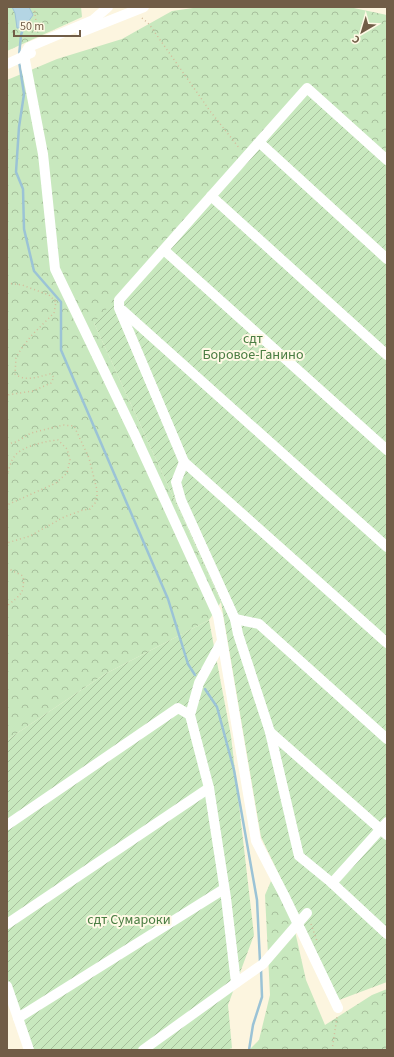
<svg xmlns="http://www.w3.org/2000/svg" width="394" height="1057" viewBox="0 0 394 1057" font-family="'Source Sans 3',sans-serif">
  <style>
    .forest { fill: url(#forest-crowns) }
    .garden { fill: url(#garden-furrows) }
    .water { fill: #b4d5e4; stroke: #9bc3d6 }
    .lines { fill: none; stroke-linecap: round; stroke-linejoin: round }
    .stream { stroke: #9bc3d6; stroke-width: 2.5 }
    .path { stroke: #d5bb9b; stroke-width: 1.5; stroke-dasharray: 1 3; stroke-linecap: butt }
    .street { stroke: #fff; stroke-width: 10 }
    .labels { text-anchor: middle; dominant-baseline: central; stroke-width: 4; stroke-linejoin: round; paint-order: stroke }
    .park-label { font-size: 14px; fill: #4a7d42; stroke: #fff9e5 }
  </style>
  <defs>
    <pattern id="forest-crowns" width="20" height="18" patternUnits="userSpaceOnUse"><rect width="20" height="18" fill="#c8e8be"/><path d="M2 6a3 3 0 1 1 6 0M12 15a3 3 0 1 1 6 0" fill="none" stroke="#a7bf9c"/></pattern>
    <pattern id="garden-furrows" width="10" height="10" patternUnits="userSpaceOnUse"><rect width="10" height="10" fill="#c8e8be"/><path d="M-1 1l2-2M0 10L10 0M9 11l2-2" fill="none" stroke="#a7bf9c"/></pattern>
  </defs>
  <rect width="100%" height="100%" fill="#fcf5df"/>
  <g class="forest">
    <path d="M7 7H81L82 17 7 51Z"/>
    <path d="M200 7H349L387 15V158L94 323 221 602 209 620 105 674 7 740V80L57 59 122 39 172 11Z"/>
    <path d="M271 881 292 918 306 980 325 1025 372 995 387 989V1049L384 1050H249L259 1040 270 995 265 895Z"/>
  </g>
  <g class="garden">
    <path d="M309 84 387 158V982L339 1000 261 837 221 602 94 323Z"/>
    <path d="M209 620 231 736 254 935 228 1005 232 1048 227 1050H29L7 986V740L105 674Z"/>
  </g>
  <path class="water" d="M12 7H29L33 15 23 29 17 28 15 13Z"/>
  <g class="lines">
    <g class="stream">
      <path d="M19 56 21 35 23 29"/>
      <path d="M19 61 24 94 19 127 16 172 23 189 24 229 34 271 61 302V350L168 599 188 664 195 675"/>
      <path d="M205 689 217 707 234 770 257 900 260 962"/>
      <path d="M249 1050 253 1025 262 997 261 969"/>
    </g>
    <g class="path">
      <path d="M34 7 36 21 35 35"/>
      <path d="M142 18 149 24 210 111 240 149"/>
      <path d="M7 283 22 285 49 295 56 302 54 313 31 336 21 349 16 358 15 374C26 382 37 377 50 374L54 377 51 383 33 391 7 395"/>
      <path d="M7 444 16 442 31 433 63 425 74 426 89 458 97 490V497L95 503 90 509 83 510 64 517 30 536 7 543"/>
      <path d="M7 476C9 470 10 462 14 457 21 446 46 441 58 440L67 449 70 460 67 473 56 483 7 505"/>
      <path d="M7 568 23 576C25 594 20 595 7 606"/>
      <path d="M311 924 317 941"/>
      <path d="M332 1050 337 1017"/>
    </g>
    <g class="street">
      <path d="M108 7 93 20 29 47 24 55 43 154 55 269 135 435 218 616 256 841 284 895 338 1008"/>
      <path d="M81 32 144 7"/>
      <path d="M7 64 31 53"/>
      <path d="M260 143 387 259"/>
      <path d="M387 160 307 88 119 300V308L184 462 387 643"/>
      <path d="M211 196 387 355"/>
      <path d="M164 250 387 450"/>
      <path d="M122 310 387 547"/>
      <path d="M184 462 176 482 181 500 235 619 238 634 270 732 299 856 332 883 387 934"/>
      <path d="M235 619 259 624 387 739"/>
      <path d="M222 641 199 683 190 715 209 788 226 898 236 983 263 964 307 913"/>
      <path d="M270 732 387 835"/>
      <path d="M7 825 178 708 190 715"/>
      <path d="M332 883 387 822"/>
      <path d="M7 924 209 788"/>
      <path d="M7 986 18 1018"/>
      <path d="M29 1050 18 1018 224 889"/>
      <path d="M143 1050 236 983"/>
    </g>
  </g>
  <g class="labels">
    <g class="park-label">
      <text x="253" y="339">сдт<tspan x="253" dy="16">Боровое-Ганино</tspan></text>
      <text x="129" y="920">сдт Сумароки</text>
    </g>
  </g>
  <rect width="394" height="1057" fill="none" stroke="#715d47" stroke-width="16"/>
  <g transform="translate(362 32) rotate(218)" stroke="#fff9e5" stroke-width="3" paint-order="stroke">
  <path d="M0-3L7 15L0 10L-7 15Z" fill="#715d47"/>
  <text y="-6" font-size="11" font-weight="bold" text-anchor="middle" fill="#715d47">С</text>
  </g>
  <path d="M14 30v6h66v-6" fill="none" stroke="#715d47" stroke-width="2"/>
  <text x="20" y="30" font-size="12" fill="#715d47" stroke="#fff9e5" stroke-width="3" paint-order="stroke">50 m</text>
</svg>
